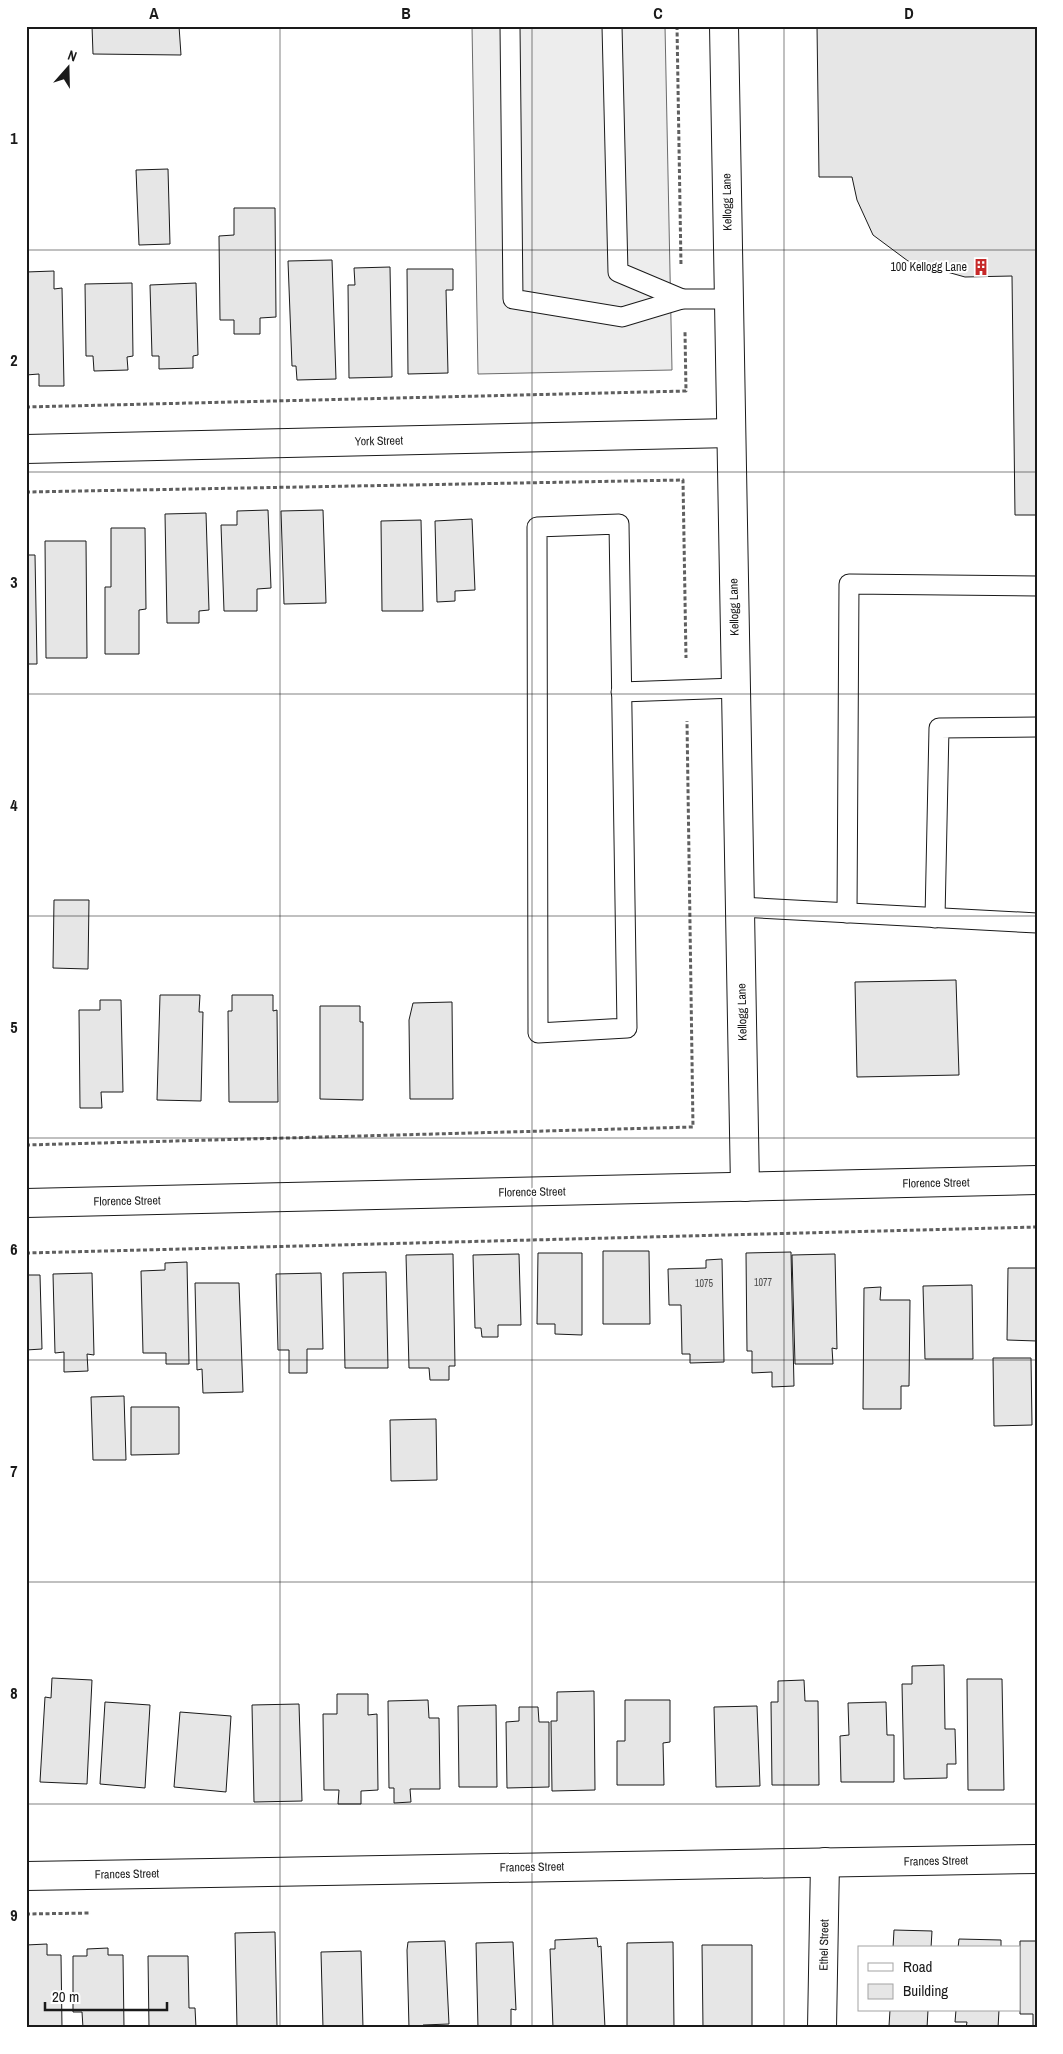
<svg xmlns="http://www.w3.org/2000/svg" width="1063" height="2054" viewBox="0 0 1063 2054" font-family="'Archivo Narrow',sans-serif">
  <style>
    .built { fill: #ededed; stroke: #6a6a6a }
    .building { fill: #e6e6e6; stroke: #1a1a1a }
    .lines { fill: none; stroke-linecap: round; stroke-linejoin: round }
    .service-casing { stroke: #1a1a1a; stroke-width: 21 }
    .minor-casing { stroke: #1a1a1a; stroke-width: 30 }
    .secondary-casing { stroke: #1a1a1a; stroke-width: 30 }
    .path { stroke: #5f5f5f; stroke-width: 3; stroke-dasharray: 4 2.5; stroke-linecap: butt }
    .service { stroke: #fff; stroke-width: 19 }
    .minor { stroke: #fff; stroke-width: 28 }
    .secondary { stroke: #fff; stroke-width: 28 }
    .grid { fill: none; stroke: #1a1a1a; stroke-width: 1; stroke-opacity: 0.55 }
    .labels { text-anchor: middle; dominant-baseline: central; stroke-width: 4; stroke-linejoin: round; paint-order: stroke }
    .number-label { font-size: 10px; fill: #4d4d4d }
    .street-label { font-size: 12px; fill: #1a1a1a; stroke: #fff }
    .poi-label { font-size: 12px; fill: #1a1a1a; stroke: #fff; text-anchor: end }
    .neatline { fill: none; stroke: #1a1a1a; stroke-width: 2 }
    .grid-label { font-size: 16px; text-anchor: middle; font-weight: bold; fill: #1a1a1a }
  </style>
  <rect width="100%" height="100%" fill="#fff"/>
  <path class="built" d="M472 26H665L672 370 478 374Z"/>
  <g class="building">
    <path d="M92 26H179L181 55 93 54Z"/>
    <path d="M817 26H1037V515H1015L1012 276 965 277 908 261 873 235 857 200 852 177H819Z"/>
    <path d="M168 169 170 244 139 245 136 170Z"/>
    <path d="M234 208H275L276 317 260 318V334H234V320H220L219 236 234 235Z"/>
    <path d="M332 260 336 379 297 380 296 366H292L288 261Z"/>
    <path d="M390 267 392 377 349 378 348 285H355L354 268Z"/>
    <path d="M407 269H453V290H446L448 373 408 374Z"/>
    <path d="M54 271V289L62 288 64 386H39V374L26 375V272Z"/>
    <path d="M132 283 133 356 127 357 128 370 94 371 93 356H86L85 284Z"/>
    <path d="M196 283 198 355 193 356V368L159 369V356H152L150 285Z"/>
    <path d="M268 510 271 588 257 589V611H224L221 525H237V511Z"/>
    <path d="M323 510 326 603 284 604 281 511Z"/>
    <path d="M206 513 209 610 199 611V623H167L165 514Z"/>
    <path d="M472 519 475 590 455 591V601L437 602 435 521Z"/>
    <path d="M421 520 423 611H382L381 521Z"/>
    <path d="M111 528H145L146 609 139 610V654H105V587H111Z"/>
    <path d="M45 541H86L87 658H46Z"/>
    <path d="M26 555H35L37 664H26Z"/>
    <path d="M54 900H89L88 969 53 968Z"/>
    <path d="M956 980 959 1075 857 1077 855 982Z"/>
    <path d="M160 995H200L199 1012H203L201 1101 157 1100Z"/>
    <path d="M232 995H273V1011L277 1010 278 1102H229L228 1011H232Z"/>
    <path d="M100 1000H121L123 1092H101L102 1108H80L79 1010H100Z"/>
    <path d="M452 1002 453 1099H410L409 1020 413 1003Z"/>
    <path d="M320 1006H360V1022H363V1100L320 1099Z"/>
    <path d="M603 1251H649L650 1324H603Z"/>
    <path d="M791 1252 794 1386 772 1387V1372L752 1373V1351H747L746 1253Z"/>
    <path d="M538 1253H582V1335L555 1334V1324H537Z"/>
    <path d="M453 1254 455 1366H449V1380H430L429 1368H409L406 1255Z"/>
    <path d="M519 1254 521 1325H498V1337H482L481 1328H475L473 1255Z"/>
    <path d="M835 1254 837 1349 832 1348 833 1364H795L792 1255Z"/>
    <path d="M722 1259 724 1362 690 1363V1354H682L681 1305H669L668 1269 706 1268V1260Z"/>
    <path d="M187 1262 189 1364H166V1353H143L141 1271 165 1270V1263Z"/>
    <path d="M1008 1268H1037V1341L1007 1340Z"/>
    <path d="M386 1272 388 1368H345L343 1273Z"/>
    <path d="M92 1273 94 1355 87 1354 88 1371 64 1372V1352L55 1353 53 1274Z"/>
    <path d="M321 1273 323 1349H307V1373H289V1350H278L276 1274Z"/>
    <path d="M26 1275H40L42 1349 26 1350Z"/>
    <path d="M195 1283H239L243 1392 203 1393 202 1369 197 1370Z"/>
    <path d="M972 1285 973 1359H925L923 1286Z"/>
    <path d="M881 1287 880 1300H910L909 1386H901V1409H863L864 1288Z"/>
    <path d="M993 1358H1031L1032 1425 994 1426Z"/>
    <path d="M124 1396 126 1460H93L91 1397Z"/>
    <path d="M131 1407H179V1454L131 1455Z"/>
    <path d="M436 1419 437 1480 391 1481 390 1420Z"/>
    <path d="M944 1665 945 1729H955L956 1764H947V1778L904 1779 902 1684H912V1666Z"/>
    <path d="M52 1678 92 1680 87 1784 40 1782 45 1697 51 1698Z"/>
    <path d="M967 1679H1002L1004 1790H968Z"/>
    <path d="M804 1680 805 1701H818L819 1785H772L771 1702H778V1681Z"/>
    <path d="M594 1691 595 1790 552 1791 551 1721H557V1692Z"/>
    <path d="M337 1694H368V1715L377 1714 378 1790 361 1791V1804H338L339 1790H324L323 1714H337Z"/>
    <path d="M428 1700 429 1718H439L440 1789H410L411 1802 394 1803V1788H389L388 1701Z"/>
    <path d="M625 1700H670V1742L663 1743 664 1785H617V1741H625Z"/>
    <path d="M105 1702 150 1705 145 1788 100 1784Z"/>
    <path d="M886 1702 887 1735H894V1782H841L840 1736 849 1735 848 1703Z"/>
    <path d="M299 1704 302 1801 254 1802 252 1705Z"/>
    <path d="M496 1705 497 1787H459L458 1706Z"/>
    <path d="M757 1706 760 1786 716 1787 714 1707Z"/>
    <path d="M519 1707H538L539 1722H549V1787L507 1788 506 1722 519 1721Z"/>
    <path d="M180 1712 231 1716 226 1792 174 1787Z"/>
    <path d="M894 1930 932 1931 931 1948H893Z"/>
    <path d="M275 1932 277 2027 237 2028 235 1933Z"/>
    <path d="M597 1938 598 1947 601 1946 605 2028H553L550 1949H555V1940Z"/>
    <path d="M959 1939 1001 1940V1948H958Z"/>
    <path d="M445 1941 449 2024 423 2025V2028H409L407 1950 408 1942Z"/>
    <path d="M1020 1941H1037V2028H1033V2014H1020Z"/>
    <path d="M513 1942 516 2010 511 2009V2028H478L476 1943Z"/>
    <path d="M673 1942 674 2028H627V1943Z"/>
    <path d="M47 1944V1955H61L62 2028H26V1945Z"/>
    <path d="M702 1945H752V2028H703Z"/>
    <path d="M108 1948V1955H123L124 2028H83L82 2012H73V1956H87V1949Z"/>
    <path d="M361 1951 363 2028H323L321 1952Z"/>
    <path d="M148 1956H188L189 2008H195L196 2028H149Z"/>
    <path d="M890 2010H928L927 2028H896V2026H889Z"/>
    <path d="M956 2010H999L998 2028H966L967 2022H955Z"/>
  </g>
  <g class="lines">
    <g class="service-casing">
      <g id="service">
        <path d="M510 26 513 299 622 317 682 299H729"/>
        <path d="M612 26 618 272 682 299"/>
        <path d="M619 524 627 1028 538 1033 537 527Z"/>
        <path d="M621 692 736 688"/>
        <path d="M740 907 1037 923"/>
        <path d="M847 913 849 584 1037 586"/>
        <path d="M935 918 939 728 1037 727"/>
      </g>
    </g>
    <g class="minor-casing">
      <g id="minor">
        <path d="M724 26 745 1187"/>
        <path d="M26 449 731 433"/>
        <path d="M26 1876 1037 1859"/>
        <path d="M822 2028 825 1862"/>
      </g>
    </g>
    <g class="secondary-casing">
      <path id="secondary" d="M26 1203 1037 1180"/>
    </g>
    <g class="path">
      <path d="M677 26 681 266"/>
      <path d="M26 407 686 391 685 332"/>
      <path d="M26 492 683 480 686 658"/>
      <path d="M26 1145 693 1127 687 721"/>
      <path d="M26 1253 1037 1227"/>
      <path d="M26 1914 91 1913"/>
    </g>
    <use href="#service" class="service"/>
    <use href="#minor" class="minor"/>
    <use href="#secondary" class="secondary"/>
  </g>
  <path class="grid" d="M280 26V2028M532 26V2028M784 26V2028M26 250H1037M26 472H1037M26 694H1037M26 916H1037M26 1138H1037M26 1360H1037M26 1582H1037M26 1804H1037"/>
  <defs>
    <g id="building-bare" transform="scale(1.35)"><path d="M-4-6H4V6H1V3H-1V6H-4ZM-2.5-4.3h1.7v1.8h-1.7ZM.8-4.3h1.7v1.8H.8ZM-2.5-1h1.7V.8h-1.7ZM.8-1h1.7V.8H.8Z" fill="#c62828" stroke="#fff" stroke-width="2.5" paint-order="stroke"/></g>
  </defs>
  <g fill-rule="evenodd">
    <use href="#building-bare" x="981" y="267"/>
  </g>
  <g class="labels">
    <g class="number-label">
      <text x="763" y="1282">1077</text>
      <text x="704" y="1283">1075</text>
    </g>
    <g class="street-label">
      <text transform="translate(727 202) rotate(-91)">Kellogg Lane</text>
      <text transform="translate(379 441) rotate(-1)">York Street</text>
      <text transform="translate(734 607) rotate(-91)">Kellogg Lane</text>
      <text transform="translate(742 1012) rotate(-91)">Kellogg Lane</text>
      <text transform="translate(936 1183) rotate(-1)">Florence Street</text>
      <text transform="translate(532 1192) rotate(-1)">Florence Street</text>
      <text transform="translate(127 1201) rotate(-1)">Florence Street</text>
      <text transform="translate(936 1861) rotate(-1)">Frances Street</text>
      <text transform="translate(532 1867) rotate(-1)">Frances Street</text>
      <text transform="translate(127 1874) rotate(-1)">Frances Street</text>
      <text transform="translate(824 1945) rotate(-89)">Ethel Street</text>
    </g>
    <g class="poi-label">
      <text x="967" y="267">100 Kellogg Lane</text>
    </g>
  </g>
  <rect width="1063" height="2054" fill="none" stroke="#ffffff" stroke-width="55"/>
  <rect x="858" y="1946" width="162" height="65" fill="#ffffff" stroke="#a3a3a3"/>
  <rect x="868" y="1963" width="25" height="8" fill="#ffffff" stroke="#a3a3a3"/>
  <text x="903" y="1972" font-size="15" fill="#1a1a1a">Road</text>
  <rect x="868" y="1984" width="25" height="15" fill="#e6e6e6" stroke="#a3a3a3"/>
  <text x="903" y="1996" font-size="15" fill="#1a1a1a">Building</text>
  <g transform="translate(68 68) rotate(20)" stroke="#ffffff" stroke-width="4" paint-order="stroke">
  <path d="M0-4L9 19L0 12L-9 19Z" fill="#1a1a1a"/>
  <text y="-8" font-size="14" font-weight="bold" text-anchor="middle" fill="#1a1a1a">N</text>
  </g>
  <path d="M45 2002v8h122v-8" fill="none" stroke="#1a1a1a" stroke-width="2.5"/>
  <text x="52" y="2002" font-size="15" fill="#1a1a1a" stroke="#ffffff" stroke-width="4" paint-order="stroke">20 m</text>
  <rect x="28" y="28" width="1008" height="1998" class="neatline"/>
  <g class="grid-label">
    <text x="154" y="19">A</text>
    <text x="406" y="19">B</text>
    <text x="658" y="19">C</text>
    <text x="909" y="19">D</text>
    <text x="14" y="144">1</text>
    <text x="14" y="366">2</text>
    <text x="14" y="588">3</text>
    <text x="14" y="811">4</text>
    <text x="14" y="1033">5</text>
    <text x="14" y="1255">6</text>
    <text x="14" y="1477">7</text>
    <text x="14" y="1699">8</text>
    <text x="14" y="1921">9</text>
  </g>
</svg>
